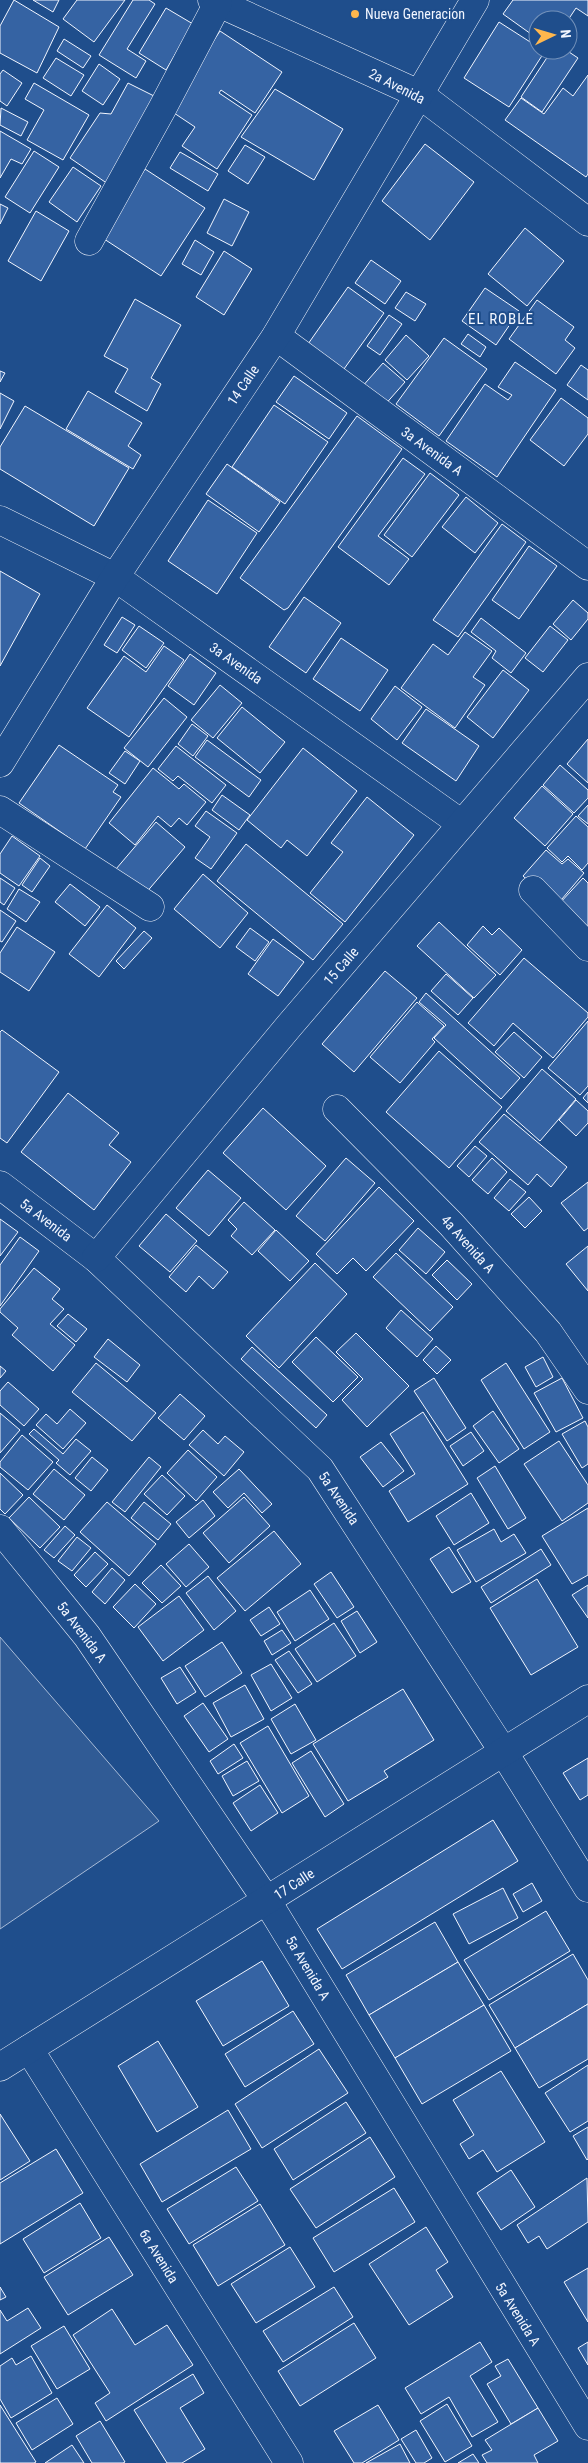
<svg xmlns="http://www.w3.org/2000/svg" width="588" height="2463" viewBox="0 0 588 2463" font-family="'Roboto Condensed',sans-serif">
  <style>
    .built { fill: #305b95; stroke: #a8bbd7 }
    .building { fill: #3563a3; stroke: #f2f6ff }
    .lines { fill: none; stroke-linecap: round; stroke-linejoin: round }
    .minor-casing { stroke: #f2f6ff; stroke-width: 29 }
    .minor { stroke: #1f4e8c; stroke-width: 28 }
    .poi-dot { fill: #ffb74d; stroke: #1f4e8c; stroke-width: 2 }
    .labels { text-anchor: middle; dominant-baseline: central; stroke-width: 4; stroke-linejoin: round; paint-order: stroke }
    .poi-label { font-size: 14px; fill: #f2f6ff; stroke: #1f4e8c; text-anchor: start }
    .street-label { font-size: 14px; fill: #f2f6ff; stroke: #1f4e8c }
    .neighbourhood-label { font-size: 15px; letter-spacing: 1px; fill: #f2f6ff; stroke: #1f4e8c }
  </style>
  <rect width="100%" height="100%" fill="#1f4e8c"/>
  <path class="built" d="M0 1637 159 1821 0 1929Z"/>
  <g class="building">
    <path d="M14 0 59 27 37 73 0 53V26Z"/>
    <path d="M33 0H59L53 12Z"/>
    <path d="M77 0H125L94 42 63 19Z"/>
    <path d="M133 0H149L155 4 127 49 146 61 136 78 99 55Z"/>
    <path d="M513 0H588V16L576 8 568 20H538V39L503 14Z"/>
    <path d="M166 8 193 24 166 70 139 53Z"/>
    <path d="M499 22 538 47V50L545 51 509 107 464 78Z"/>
    <path d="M220 31 282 72 255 113 221 90 219 93 252 115 217 169 182 146 195 127 168 109Z"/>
    <path d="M64 39 91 56 83 68 57 51Z"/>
    <path d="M552 50H566L578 58 542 112 521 97Z"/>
    <path d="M56 58 84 75 71 96 43 78Z"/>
    <path d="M99 64 120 79 103 105 82 91Z"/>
    <path d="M3 70 22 83 7 106 0 101V74Z"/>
    <path d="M588 75V174L586 177 505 120 521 98 544 114 563 88 573 96Z"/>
    <path d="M34 83 89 115 63 160 27 140 44 110 25 99Z"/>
    <path d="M128 83 156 97 108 184 70 158 100 113 111 114Z"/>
    <path d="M275 89 343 129 314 180 241 137Z"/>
    <path d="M1 108 28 122 21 136 0 125Z"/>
    <path d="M0 131 31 149 22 164 11 159 0 178Z"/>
    <path d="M425 144 474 182 430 240 382 201Z"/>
    <path d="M245 145 265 157 248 184 228 171Z"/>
    <path d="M34 151 59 167 30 213 5 197Z"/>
    <path d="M180 152 218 174 208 191 170 168Z"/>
    <path d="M73 167 101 186 77 222 49 202Z"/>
    <path d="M145 169 205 208 161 276 101 237Z"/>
    <path d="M224 199 249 212 232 246 207 233Z"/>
    <path d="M0 204 8 208 0 224Z"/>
    <path d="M36 211 69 231 41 281 8 261Z"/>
    <path d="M525 228 564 261 527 306 488 274Z"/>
    <path d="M195 240 214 252 201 275 182 264Z"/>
    <path d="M224 251 252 269 224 315 196 297Z"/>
    <path d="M371 260 401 281 385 304 355 283Z"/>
    <path d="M348 287 384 313 344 369 308 344Z"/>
    <path d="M485 288 519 311 496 345 462 321Z"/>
    <path d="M406 292 426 304 415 321 395 308Z"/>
    <path d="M135 299 181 325 151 378 161 384 147 411 115 392 128 369 104 356Z"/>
    <path d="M537 300 574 327 565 340 575 348 556 374 509 339Z"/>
    <path d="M389 315 402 324 380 355 367 346Z"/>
    <path d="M468 334 486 347 480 357 461 344Z"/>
    <path d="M406 335 429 356 407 380 385 360Z"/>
    <path d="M444 338 487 369 439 436 396 404Z"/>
    <path d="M515 362 556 390 497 477 446 441 485 384 508 400 512 395 498 387Z"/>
    <path d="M383 363 405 382 383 407 361 388Z"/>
    <path d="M581 365 588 370V400L567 385Z"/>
    <path d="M0 371 5 373 0 382Z"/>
    <path d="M294 376 347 413 329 439 276 402Z"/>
    <path d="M88 391 142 423 128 446 141 455 133 469 66 429Z"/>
    <path d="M0 393 14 401 0 429Z"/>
    <path d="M561 398 588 418V434L564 466 530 440Z"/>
    <path d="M274 405 328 442 285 504 232 467Z"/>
    <path d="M25 406 129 468 94 526 0 469V447Z"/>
    <path d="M357 416 402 449 288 608 284 610 240 578Z"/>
    <path d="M403 458 425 474 378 536 409 559 389 585 338 547Z"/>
    <path d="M227 464 280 502 259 532 206 494Z"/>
    <path d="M430 473 459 495 412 557 384 535Z"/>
    <path d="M466 497 498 523 475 553 442 527Z"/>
    <path d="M208 500 257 533 217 594 168 561Z"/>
    <path d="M502 524 526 542 458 637 433 620Z"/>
    <path d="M529 546 557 566 519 619 492 600Z"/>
    <path d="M0 571 40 594 0 666Z"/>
    <path d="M304 597 341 623 306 673 269 647Z"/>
    <path d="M573 600 588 613V619L571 640 553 624Z"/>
    <path d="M122 617 135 625 117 653 104 645Z"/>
    <path d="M481 618 526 653 511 673 492 658 496 651 471 632Z"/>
    <path d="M139 626 164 643 146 668 122 650Z"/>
    <path d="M550 626 568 640 543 672 525 658Z"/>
    <path d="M465 632 492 651 473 677 485 685 455 728 401 688 433 644 448 655Z"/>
    <path d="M341 638 388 670 360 711 313 679Z"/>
    <path d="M164 646 184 660 129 737 87 708 124 656 146 672Z"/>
    <path d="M190 654 216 673 194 705 168 686Z"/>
    <path d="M503 670 529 690 493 738 467 717Z"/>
    <path d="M220 685 242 703 213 738 191 720Z"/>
    <path d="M395 686 422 707 397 740 371 719Z"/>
    <path d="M164 698 187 717 148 767 124 748Z"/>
    <path d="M242 707 285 742 260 773 217 738Z"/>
    <path d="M426 709 479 746 456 781 402 743Z"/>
    <path d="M192 724 208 736 193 756 178 744Z"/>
    <path d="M588 739V783L567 764Z"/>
    <path d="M207 740 261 780 249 797 195 757Z"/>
    <path d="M59 745 118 785 113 792 121 797 85 849 19 803Z"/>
    <path d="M176 746 226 785 212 803 178 776 173 781 158 769Z"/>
    <path d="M303 748 357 791 307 856 287 840 281 848 247 820Z"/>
    <path d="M125 751 140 761 125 784 109 773Z"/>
    <path d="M560 765 588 790V798L574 813 543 785Z"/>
    <path d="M153 768 179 789 184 784 206 802 187 825 179 818 171 827 158 816 135 845 109 823Z"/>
    <path d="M542 786 573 814 545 846 514 818Z"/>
    <path d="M222 795 250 815 239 830 212 810Z"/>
    <path d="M367 797 414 835 345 922 310 893 343 852 331 843Z"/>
    <path d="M588 805V824L578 816Z"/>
    <path d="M206 811 237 833 211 869 195 858 210 837 195 826Z"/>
    <path d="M576 816 588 827V863L582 870 568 856 562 862 547 848Z"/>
    <path d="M156 822 185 847 145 894 116 869Z"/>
    <path d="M12 836 40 856 19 886 0 873V854Z"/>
    <path d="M246 844 343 924 313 960 217 881Z"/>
    <path d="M546 850 562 864 568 859 584 873 556 906 523 876Z"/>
    <path d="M40 858 50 866 32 892 22 885Z"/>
    <path d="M203 874 248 913 220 948 174 909Z"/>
    <path d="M0 878 15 888 4 905 0 902Z"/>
    <path d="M583 878 588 883V930L559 904Z"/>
    <path d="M70 884 100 907 85 926 55 902Z"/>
    <path d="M19 889 40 902 26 922 7 909Z"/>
    <path d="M107 905 136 928 99 977 69 954Z"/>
    <path d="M0 910 16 921 2 942 0 941Z"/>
    <path d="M439 922 496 975 474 998 417 946Z"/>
    <path d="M483 926 492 935 499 928 522 950 500 975 467 945Z"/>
    <path d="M17 927 55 952 29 991 0 972V953Z"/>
    <path d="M250 928 269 942 255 961 236 947Z"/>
    <path d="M144 931 152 938 124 969 116 961Z"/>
    <path d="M273 939 304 962 278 996 248 974Z"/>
    <path d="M524 958 588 1013V1017L553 1058 513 1023 494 1046 468 1023Z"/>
    <path d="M385 971 417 998 354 1072 322 1044Z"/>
    <path d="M446 974 473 998 458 1015 431 991Z"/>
    <path d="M426 993 520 1078 501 1099 434 1038 446 1025 419 1002Z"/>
    <path d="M417 1002 444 1026 432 1039 435 1042 400 1083 370 1057Z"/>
    <path d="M588 1021V1086L580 1095 548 1068Z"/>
    <path d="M2 1030 59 1072 7 1143 0 1138V1032Z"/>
    <path d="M514 1032 542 1057 524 1078 495 1052Z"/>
    <path d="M439 1051 502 1107 449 1168 386 1112Z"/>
    <path d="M542 1069 576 1099 540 1141 506 1111Z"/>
    <path d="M588 1092V1103L583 1098Z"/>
    <path d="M68 1093 119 1133 109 1145 131 1162 94 1210 21 1152Z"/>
    <path d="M576 1100 588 1111V1123L576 1136 559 1120Z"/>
    <path d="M263 1108 326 1166 286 1210 223 1153Z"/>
    <path d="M504 1114 567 1167 551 1187 537 1174 528 1185 479 1142Z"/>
    <path d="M475 1146 487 1156 469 1177 457 1166Z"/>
    <path d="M346 1158 375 1183 325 1241 296 1216Z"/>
    <path d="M492 1158 507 1172 488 1194 472 1180Z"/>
    <path d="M208 1170 241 1198 209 1236 176 1208Z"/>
    <path d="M510 1179 526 1192 509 1211 494 1198Z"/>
    <path d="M588 1182V1228L584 1231 561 1203Z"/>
    <path d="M379 1187 414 1221 366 1271 353 1258 337 1274 316 1254Z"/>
    <path d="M529 1197 542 1211 525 1228 511 1214Z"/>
    <path d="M244 1202 275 1230 252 1255 231 1236 237 1229 228 1220Z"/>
    <path d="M166 1214 197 1241 170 1272 139 1246Z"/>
    <path d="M0 1219 18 1232 0 1256Z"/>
    <path d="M418 1228 445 1252 426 1274 399 1250Z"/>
    <path d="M276 1230 309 1261 290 1281 258 1251Z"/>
    <path d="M20 1237 39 1251 0 1306V1265Z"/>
    <path d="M196 1245 228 1272 213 1289 199 1276 186 1292 169 1277Z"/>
    <path d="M588 1246V1291L566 1264Z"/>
    <path d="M396 1253 453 1307 430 1331 373 1277Z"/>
    <path d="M447 1260 472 1284 457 1300 432 1275Z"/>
    <path d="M315 1263 347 1294 279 1368 246 1336Z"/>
    <path d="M34 1268 60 1289 52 1299 64 1309 50 1324 75 1345 53 1371 12 1335 18 1328 0 1312V1309Z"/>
    <path d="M401 1310 433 1339 417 1357 386 1328Z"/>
    <path d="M68 1314 87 1329 76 1342 57 1326Z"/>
    <path d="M356 1333 409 1386 367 1427 342 1400 363 1379 336 1352Z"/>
    <path d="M316 1337 358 1377 333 1402 292 1362Z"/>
    <path d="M108 1339 140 1365 127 1382 94 1357Z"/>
    <path d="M436 1346 451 1360 437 1374 423 1360Z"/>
    <path d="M252 1347 327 1415 316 1428 241 1359Z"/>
    <path d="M543 1357 553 1377 536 1387 525 1367Z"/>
    <path d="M96 1363 156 1413 132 1441 72 1392Z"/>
    <path d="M506 1363 550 1432 524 1449 481 1380Z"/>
    <path d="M0 1366 6 1371 0 1378Z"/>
    <path d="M434 1378 466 1428 447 1441 414 1391Z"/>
    <path d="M562 1378 583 1418 556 1432 534 1393Z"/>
    <path d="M8 1382 39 1409 24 1426 0 1405V1391Z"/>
    <path d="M180 1394 205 1416 184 1440 158 1418Z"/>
    <path d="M70 1409 86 1423 63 1449 36 1425 46 1414 57 1424Z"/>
    <path d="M493 1411 519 1449 499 1463 473 1426Z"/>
    <path d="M423 1412 468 1484 408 1522 389 1491 415 1474 390 1434Z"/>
    <path d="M0 1413 20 1430 0 1453Z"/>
    <path d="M585 1421 588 1427V1464L582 1468 562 1434Z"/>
    <path d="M34 1429 63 1454 76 1439 91 1451 70 1475 56 1463 59 1460 29 1434Z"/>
    <path d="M203 1430 218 1444 225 1436 244 1452 224 1476 189 1445Z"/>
    <path d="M471 1432 484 1451 463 1466 450 1446Z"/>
    <path d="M22 1435 53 1462 28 1490 0 1467V1462Z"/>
    <path d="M559 1441 588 1485V1503L562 1521 524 1464Z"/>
    <path d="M381 1442 404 1471 383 1487 360 1457Z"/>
    <path d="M188 1450 217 1477 196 1501 167 1473Z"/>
    <path d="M92 1457 108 1470 91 1491 75 1478Z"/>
    <path d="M149 1457 161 1467 125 1512 112 1502Z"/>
    <path d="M495 1466 526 1518 508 1529 477 1478Z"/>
    <path d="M54 1469 85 1495 64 1520 33 1494Z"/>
    <path d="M239 1469 272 1504 262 1513 244 1493 228 1508 213 1492Z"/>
    <path d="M0 1473 23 1495 5 1514 0 1509Z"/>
    <path d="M162 1475 185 1496 167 1515 144 1494Z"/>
    <path d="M471 1493 489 1523 454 1545 436 1516Z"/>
    <path d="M29 1497 60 1527 40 1548 9 1518Z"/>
    <path d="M244 1497 270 1526 229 1563 203 1533Z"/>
    <path d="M203 1500 215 1516 189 1538 176 1522Z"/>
    <path d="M107 1502 156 1544 129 1576 80 1532Z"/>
    <path d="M144 1502 171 1524 158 1540 131 1518Z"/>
    <path d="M588 1508V1575L572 1584 542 1536Z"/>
    <path d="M65 1526 75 1535 54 1558 44 1550Z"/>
    <path d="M494 1529 501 1542 514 1534 526 1553 476 1582 457 1550Z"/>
    <path d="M274 1531 301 1564 245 1611 217 1578Z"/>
    <path d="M77 1537 91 1548 72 1571 58 1561Z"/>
    <path d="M189 1544 209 1567 186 1587 166 1564Z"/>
    <path d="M449 1547 471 1582 452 1593 430 1559Z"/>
    <path d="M541 1549 551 1565 491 1603 481 1587Z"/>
    <path d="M95 1552 108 1564 86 1587 74 1575Z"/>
    <path d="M161 1565 181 1586 162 1603 142 1583Z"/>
    <path d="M112 1568 125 1580 105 1604 92 1592Z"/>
    <path d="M331 1572 354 1607 337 1618 314 1584Z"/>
    <path d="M208 1576 236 1611 214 1630 186 1593Z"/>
    <path d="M537 1579 578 1647 531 1675 490 1608Z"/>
    <path d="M135 1584 156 1604 134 1628 113 1607Z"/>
    <path d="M588 1585V1618L572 1595Z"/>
    <path d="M310 1590 329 1619 295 1641 277 1612Z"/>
    <path d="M179 1596 204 1630 163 1661 138 1627Z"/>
    <path d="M269 1607 280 1624 261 1636 250 1620Z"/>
    <path d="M357 1611 377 1642 360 1653 341 1621Z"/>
    <path d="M334 1623 356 1656 317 1682 295 1649Z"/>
    <path d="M282 1630 291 1643 272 1655 264 1641Z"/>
    <path d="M222 1642 242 1673 205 1697 185 1666Z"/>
    <path d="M289 1651 312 1684 298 1693 275 1660Z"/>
    <path d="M271 1664 292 1698 271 1711 251 1675Z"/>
    <path d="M180 1667 196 1692 177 1704 161 1678Z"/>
    <path d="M245 1685 264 1719 231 1737 213 1703Z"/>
    <path d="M403 1689 434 1740 384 1771 388 1777 348 1801 313 1744Z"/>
    <path d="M203 1703 228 1739 209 1752 184 1716Z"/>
    <path d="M295 1704 316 1740 291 1754 271 1719Z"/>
    <path d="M268 1726 309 1796 282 1813 240 1743Z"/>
    <path d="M234 1744 243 1758 218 1774 210 1761Z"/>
    <path d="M311 1751 344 1804 325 1817 292 1763Z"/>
    <path d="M588 1758V1795L580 1800 563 1773Z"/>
    <path d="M247 1761 259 1781 233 1796 222 1776Z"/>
    <path d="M260 1785 278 1813 251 1831 233 1803Z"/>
    <path d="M493 1820 518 1861 342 1969 317 1929Z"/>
    <path d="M532 1883 542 1901 523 1912 513 1894Z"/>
    <path d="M503 1888 518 1918 469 1944 453 1914Z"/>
    <path d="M546 1911 570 1951 489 2000 464 1960Z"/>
    <path d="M435 1922 458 1962 369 2015 346 1975Z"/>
    <path d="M573 1954 588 1980V2004L515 2048 489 2005Z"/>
    <path d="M262 1961 289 2006 223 2046 196 2001Z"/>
    <path d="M458 1962 484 2005 395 2058 369 2015Z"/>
    <path d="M588 2004V2059L539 2088 515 2048Z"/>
    <path d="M484 2005 511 2051 422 2104 395 2058Z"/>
    <path d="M293 2011 314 2044 245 2087 225 2054Z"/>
    <path d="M158 2041 198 2107 157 2132 118 2066Z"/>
    <path d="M319 2049 348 2093 262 2148 235 2104Z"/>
    <path d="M588 2065V2121L570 2132 545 2093Z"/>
    <path d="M501 2071 545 2142 497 2172 483 2150 469 2159 460 2144 474 2135 453 2100Z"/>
    <path d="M346 2102 366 2133 293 2180 274 2149Z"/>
    <path d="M228 2110 251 2149 162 2202 140 2164Z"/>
    <path d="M0 2114 30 2161 0 2180Z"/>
    <path d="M588 2127V2159L587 2160 573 2136Z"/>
    <path d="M370 2137 395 2177 316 2228 290 2189Z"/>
    <path d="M56 2149 83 2193 0 2244V2183Z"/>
    <path d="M236 2167 258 2201 189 2244 167 2209Z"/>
    <path d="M511 2170 535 2207 501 2230 477 2193Z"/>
    <path d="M587 2178 588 2222 547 2249 539 2236 528 2243 517 2225Z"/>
    <path d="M394 2188 415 2222 334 2272 313 2238Z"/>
    <path d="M80 2203 101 2238 44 2273 23 2239Z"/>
    <path d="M260 2204 285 2245 218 2286 193 2245Z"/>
    <path d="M426 2227 448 2262 436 2270 453 2297 409 2325 369 2264Z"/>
    <path d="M109 2237 133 2275 68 2315 44 2277Z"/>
    <path d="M290 2247 315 2287 256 2323 231 2284Z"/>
    <path d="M588 2268V2322L564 2282Z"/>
    <path d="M0 2287 6 2297 0 2300Z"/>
    <path d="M334 2287 353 2317 283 2362 263 2331Z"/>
    <path d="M28 2308 41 2328 0 2354V2310L7 2321Z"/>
    <path d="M112 2309 135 2345 167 2325 193 2365 106 2421 95 2403 110 2393 73 2335Z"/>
    <path d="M354 2323 376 2358 300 2406 278 2371Z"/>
    <path d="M64 2326 90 2369 57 2389 31 2346Z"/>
    <path d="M480 2342 492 2362 470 2376 498 2422 472 2437 449 2397 421 2414 405 2388Z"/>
    <path d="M588 2342V2365L578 2348Z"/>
    <path d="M31 2356 52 2393 11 2418 0 2399V2366L12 2358 16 2365Z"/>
    <path d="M508 2359 538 2408 511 2424 487 2384 501 2376 495 2366Z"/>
    <path d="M193 2374 204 2393 180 2408 205 2449 182 2463H167L134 2410Z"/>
    <path d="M57 2398 73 2424 32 2450 16 2423Z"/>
    <path d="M447 2404 472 2446 445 2462 420 2421Z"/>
    <path d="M0 2405 36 2462 34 2463H0Z"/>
    <path d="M378 2405 399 2440 362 2463H354L334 2431Z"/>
    <path d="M538 2408 558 2441 534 2455 538 2463H487L482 2455 492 2450 485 2440Z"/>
    <path d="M100 2421 125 2462 123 2463H92L76 2436Z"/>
    <path d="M416 2430 432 2458 424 2463H416L401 2439Z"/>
    <path d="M400 2444 410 2463H366Z"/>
    <path d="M72 2445 84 2463H45Z"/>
    <path d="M473 2454 479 2463H458Z"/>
  </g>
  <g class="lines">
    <g class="minor-casing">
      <g id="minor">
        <path d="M212 0 419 94 588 222"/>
        <path d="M89 241 162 109 218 3"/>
        <path d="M276 336 588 566"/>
        <path d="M0 520 115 577 462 824"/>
        <path d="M0 763 115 577 276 336 475 0"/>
        <path d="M0 810 150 907"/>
        <path d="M533 890 588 947"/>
        <path d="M337 1109 451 1224 548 1332 588 1390"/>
        <path d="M0 1185 96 1258 320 1469 503 1751 588 1888"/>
        <path d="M96 1258 289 1026 588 677"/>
        <path d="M0 1529 87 1636 267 1901 588 2426"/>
        <path d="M29 2049 289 2463"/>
        <path d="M0 2067 588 1699"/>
      </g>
    </g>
    <use href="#minor" class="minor"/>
  </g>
  <circle class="poi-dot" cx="355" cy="14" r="5"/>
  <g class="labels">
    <g class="poi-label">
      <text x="365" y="14">Nueva Generacion</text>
    </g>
    <g class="street-label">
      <text transform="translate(397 86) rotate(27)">2a Avenida</text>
      <text transform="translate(243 385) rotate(-56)">14 Calle</text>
      <text transform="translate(432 451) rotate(36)">3a Avenida A</text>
      <text transform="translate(236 663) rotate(35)">3a Avenida</text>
      <text transform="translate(341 966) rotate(-49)">15 Calle</text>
      <text transform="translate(46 1220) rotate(37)">5a Avenida</text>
      <text transform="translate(468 1244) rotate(48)">4a Avenida A</text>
      <text transform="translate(339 1498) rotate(56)">5a Avenida</text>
      <text transform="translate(82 1632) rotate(53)">5a Avenida A</text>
      <text transform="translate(294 1884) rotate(-33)">17 Calle</text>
      <text transform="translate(308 1968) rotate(59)">5a Avenida A</text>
      <text transform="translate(159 2256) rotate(58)">6a Avenida</text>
      <text transform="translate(518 2314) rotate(58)">5a Avenida A</text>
    </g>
    <g class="neighbourhood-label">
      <text x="501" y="319">EL ROBLE</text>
    </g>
  </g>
  <g transform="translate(553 35) rotate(85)"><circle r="24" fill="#1f4e8c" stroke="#7391ba"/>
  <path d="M0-4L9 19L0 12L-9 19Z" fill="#ffb74d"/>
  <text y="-8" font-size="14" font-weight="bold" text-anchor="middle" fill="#f2f6ff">N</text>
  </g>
</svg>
